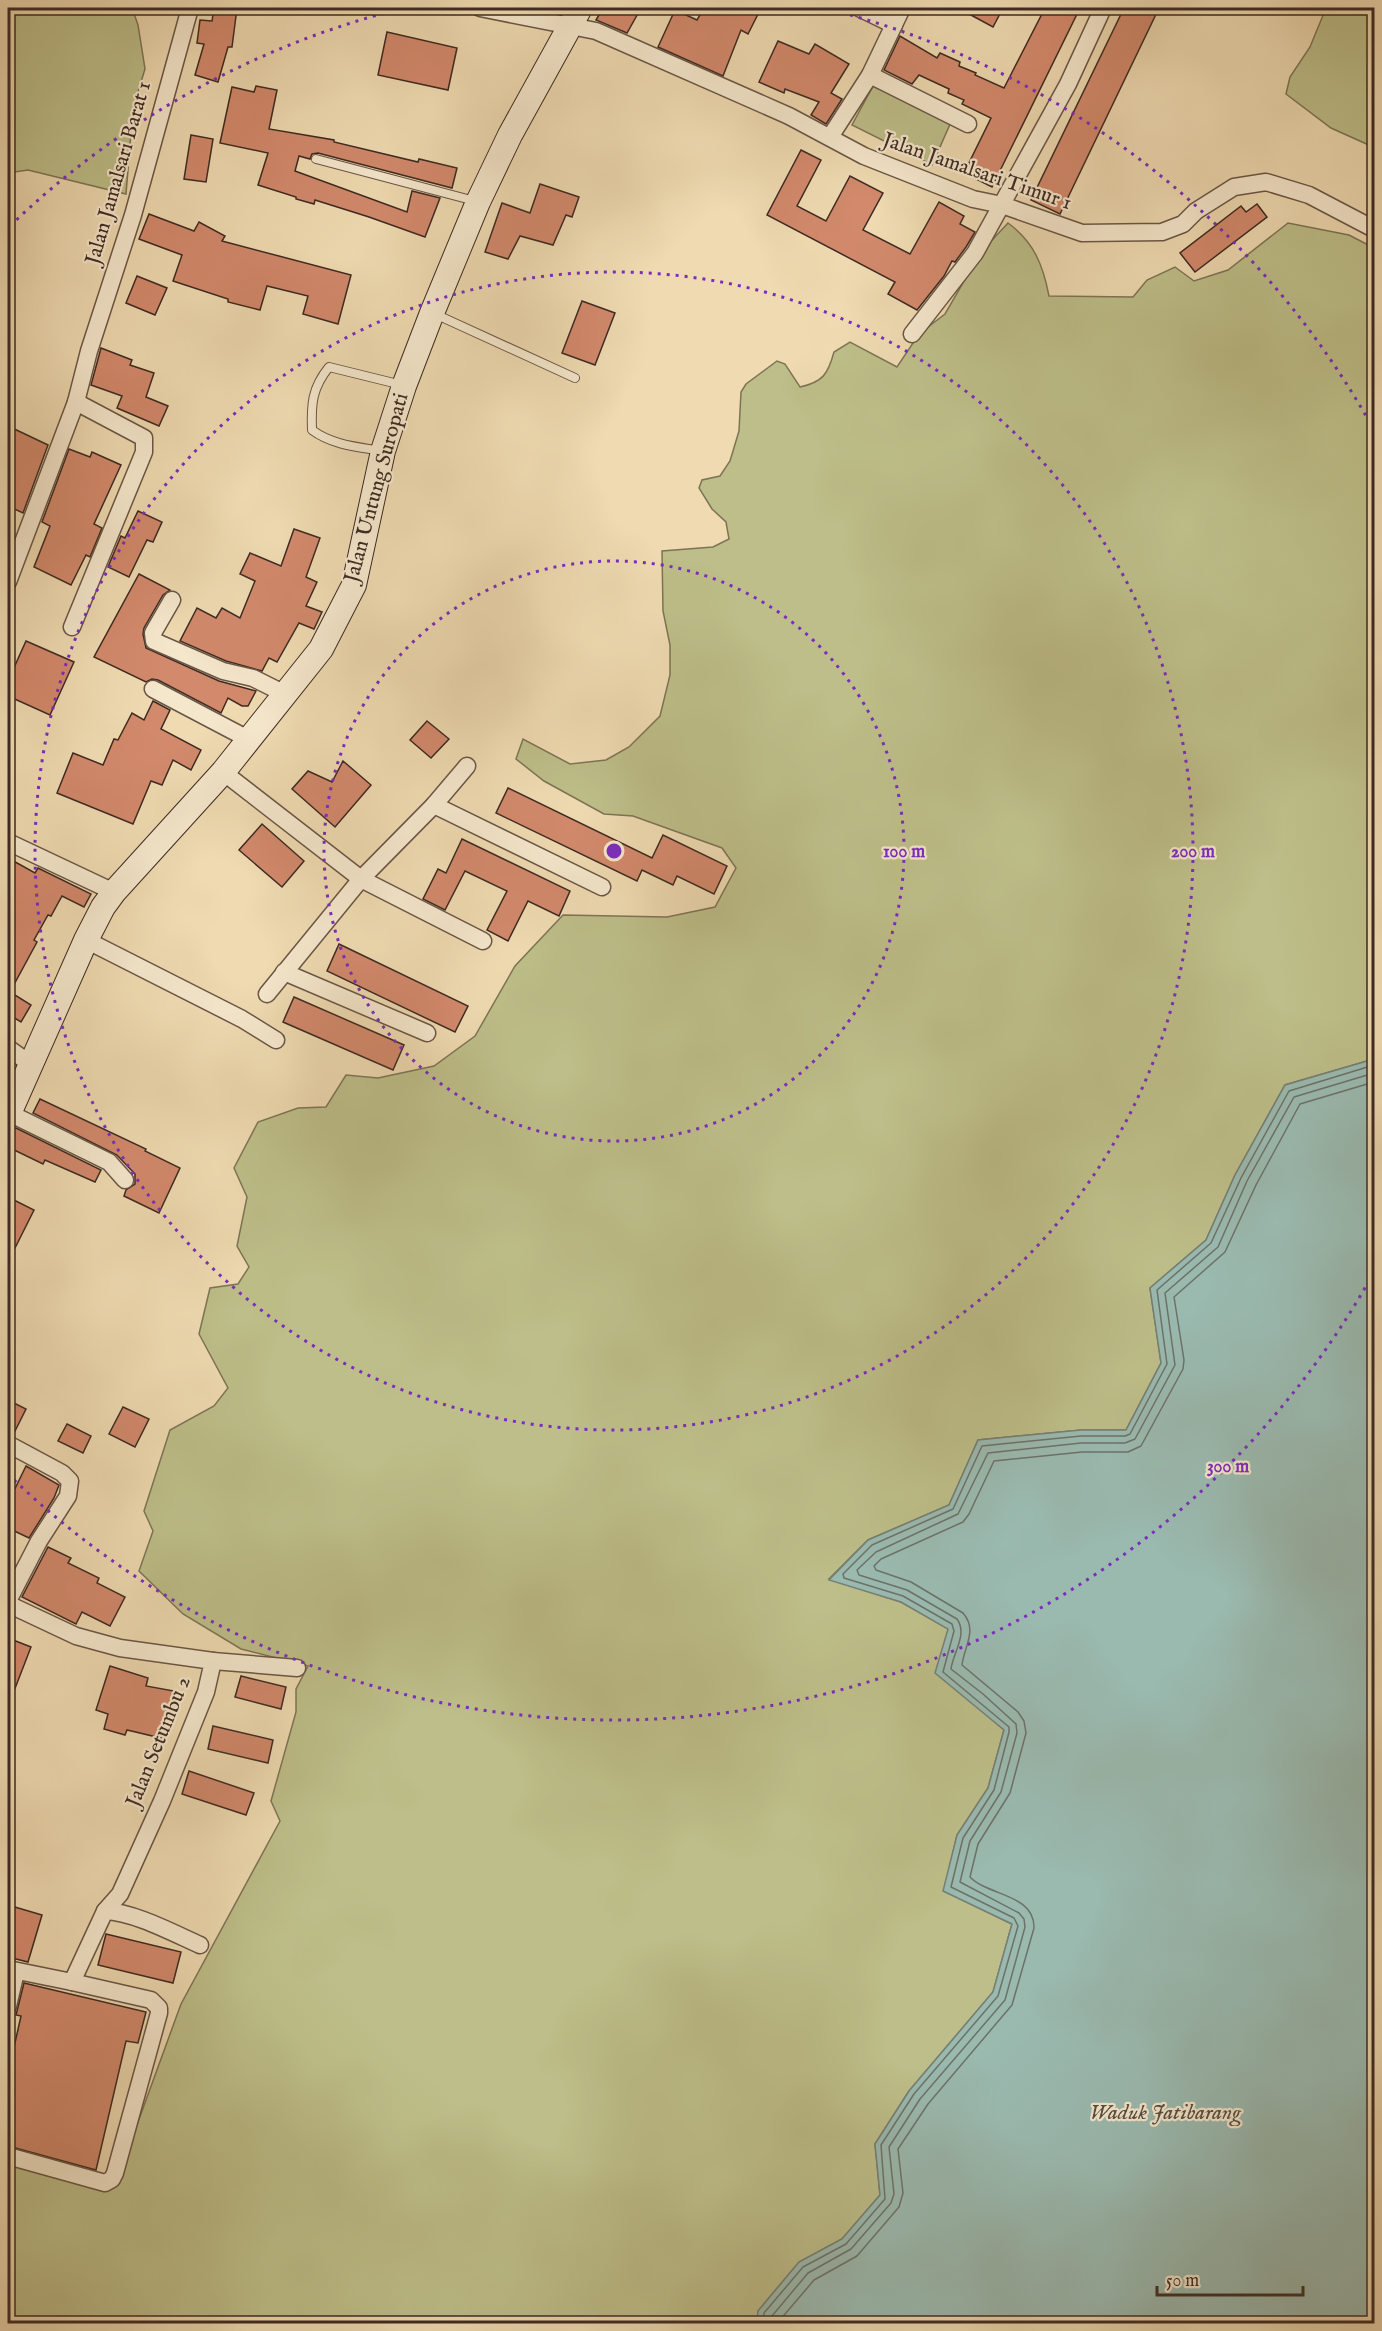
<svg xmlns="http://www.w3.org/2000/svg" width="1382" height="2331" viewBox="0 0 1382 2331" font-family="'IM FELL English',serif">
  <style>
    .green { fill: #bdbe89; stroke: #7d7456; stroke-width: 1.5 }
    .water { fill: #9abab0; stroke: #758077; stroke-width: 1.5 }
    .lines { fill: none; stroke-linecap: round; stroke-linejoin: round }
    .shore { stroke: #6c7269; stroke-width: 1.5 }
    .building { fill: #d2896c; stroke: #3d2a22; stroke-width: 1.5 }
    .service-casing { stroke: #6a5646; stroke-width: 10 }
    .minor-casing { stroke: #6a5646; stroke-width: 19 }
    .secondary-casing { stroke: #3d2a22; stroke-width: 26 }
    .service { stroke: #f5e7cc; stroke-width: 8 }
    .minor { stroke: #f5e7cc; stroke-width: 16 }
    .secondary { stroke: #f5e7cc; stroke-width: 24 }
    .ring { fill: none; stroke: #7b2cbf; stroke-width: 3; stroke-dasharray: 3 6 }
    .labels { text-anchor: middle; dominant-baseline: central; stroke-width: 4.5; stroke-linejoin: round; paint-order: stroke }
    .street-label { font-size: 21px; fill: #3d2a22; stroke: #f5e7cc }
    .water-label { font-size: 22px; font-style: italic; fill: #544e46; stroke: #f5e7cc }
    .centre { fill: #7b2cbf; stroke: #f5e7cc; stroke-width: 3 }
    .ring-label { font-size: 18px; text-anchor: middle; font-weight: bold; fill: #7b2cbf; stroke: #f5e7cc; stroke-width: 4.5; stroke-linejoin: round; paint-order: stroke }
  </style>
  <rect width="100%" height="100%" fill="#efdab1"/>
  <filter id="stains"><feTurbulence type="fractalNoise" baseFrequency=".00333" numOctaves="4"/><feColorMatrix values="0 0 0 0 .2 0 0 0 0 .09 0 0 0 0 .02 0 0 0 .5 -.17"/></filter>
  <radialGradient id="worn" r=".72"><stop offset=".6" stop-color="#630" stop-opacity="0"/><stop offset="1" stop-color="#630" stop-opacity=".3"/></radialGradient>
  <g class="green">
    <path d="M8 8H132L138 25 145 69 133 108 126 194 28 170 8 173Z"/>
    <path d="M1326 8H1374V142L1371 146 1331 128 1286 94 1290 77 1310 47Z"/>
    <path d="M873 86 951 122 932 165 852 125Z"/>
    <path d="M1008 223C1034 242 1043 265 1049 296L1133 297 1147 280 1175 267 1194 281 1228 270 1288 223 1349 235 1374 248V1059L1285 1085 1235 1175 1206 1240 1150 1288 1161 1363 1126 1430H1081L978 1440 949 1505 868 1540 829 1579 901 1602 949 1629 975 1704 1004 1730 988 1788 957 1835 944 1891 1012 1924 993 1992 909 2091 875 2144 880 2195 842 2239 799 2262 758 2311 757 2323 8 2324V2165L114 2188 181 2004 280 1821 271 1801 296 1712V1689L308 1666 241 1649 183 1614 139 1571 153 1531 144 1511 170 1430 214 1406 228 1388 199 1334 210 1288 238 1284 249 1267 237 1246 247 1197 234 1168 258 1122 298 1108 326 1107 346 1075 378 1078 434 1066 475 1036 515 966 563 915 667 917 715 907 736 868 722 848 633 816 604 814 544 781 516 759 523 739 570 764 606 760 629 747 660 716 670 675V645L663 611 662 551 713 547 729 539 726 522 712 509 699 488 702 480 720 476 730 461 739 431 741 392 746 384 777 361 785 364 800 387C823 382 828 374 834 352L850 342 897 367 919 334 945 314 981 252Z"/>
  </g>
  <path class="water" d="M1374 1059V2323H757L758 2311 799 2262 842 2239 880 2195 875 2144 909 2091 993 1992 1012 1924 943 1891 957 1835 988 1788 1004 1730 935 1673 948 1629 901 1602 829 1580 868 1540 949 1505 978 1440 1081 1430H1126L1161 1363 1150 1288 1206 1240 1235 1175 1285 1085Z"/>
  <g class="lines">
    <g class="shore">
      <path d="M763 2324 764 2313 803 2267 846 2244 885 2199 881 2145 914 2094 998 1996 1018 1926 1014 1918 951 1887 963 1838 994 1790 1009 1732V1727L943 1672 954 1631 952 1624 903 1596 844 1578 843 1574 872 1545 953 1509 982 1446 1081 1436H1125L1130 1434 1167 1364 1157 1290 1211 1243 1241 1178 1289 1091 1374 1065"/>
      <path d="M770 2324 772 2316 808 2273 851 2249 891 2203 894 2194 889 2147 920 2099 1005 2000 1025 1927 1024 1919 1019 1913 960 1882 970 1841 1001 1792 1017 1733 1016 1724 983 1694 951 1669C953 1653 968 1634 957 1619L907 1590 859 1575 857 1570 876 1552 958 1514 988 1453 1081 1443H1125L1135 1439 1175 1365 1165 1293 1218 1247 1247 1181 1294 1097 1374 1073"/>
      <path d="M779 2324 780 2320 814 2280 857 2256 899 2207 903 2193 898 2149 928 2104 1012 2005 1034 1928C1035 1894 988 1896 970 1877L978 1844 1010 1793 1026 1733 1024 1721 1018 1712 962 1665C964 1647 978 1630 963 1613L911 1582 876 1570 874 1566 881 1559 963 1522 969 1514 994 1461 1082 1452H1128L1141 1446 1183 1369 1184 1360 1174 1297 1225 1252 1256 1185 1300 1104 1374 1082"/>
    </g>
  </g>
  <g class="building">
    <path d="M214 8H237L232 47H228L218 82 195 75 204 44 197 43 200 20 212 21Z"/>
    <path d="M603 8H641L627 33 596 20Z"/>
    <path d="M704 8H745L758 14 748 34 741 30 723 76 658 47 675 10 697 20Z"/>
    <path d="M958 8H1003L993 27Z"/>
    <path d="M1045 8H1080L992 187 964 173 991 118 962 104 964 100 948 93 949 89 919 75 912 84 884 70 900 36 937 58 940 53 960 62 959 66 976 73 975 75 1004 88Z"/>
    <path d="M1124 8H1159L1060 214 1031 200Z"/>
    <path d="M387 32 457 48 448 90 378 75Z"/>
    <path d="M778 41 809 54 815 44 849 64 831 93 842 99 826 124 811 115 819 102 785 89 784 93 759 82Z"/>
    <path d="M256 86 277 90 269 129 334 140V142L418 162 419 159 457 168 452 188 318 153 312 154 310 159 299 156 295 171 407 212 412 191 440 198 425 237 369 217 315 200 314 204 296 199V197L258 185 268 153 220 143 232 87 254 92Z"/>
    <path d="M191 135 213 139 206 182 184 179Z"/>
    <path d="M801 150 821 160 797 206 826 221 850 176 883 193 863 230 910 254 939 202 964 216 960 224 975 232 966 247 955 262 952 261 944 276 917 310 888 294 895 282 767 215Z"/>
    <path d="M540 184 579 197 572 217 566 215 553 245 520 236 508 259 485 252 502 203 530 213Z"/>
    <path d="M1257 204 1267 217 1195 272 1180 253 1241 206 1246 212Z"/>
    <path d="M149 214 194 231 199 222 225 236 222 241 351 275 338 324 303 314 308 296 267 286 260 310 228 302V299L173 281 182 255 139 239Z"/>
    <path d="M137 276 167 288 155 315 126 303Z"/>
    <path d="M582 301 615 313 595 365 562 353Z"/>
    <path d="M101 348 132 360 130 365 154 373 146 397 168 406 159 426 117 408 122 396 91 385Z"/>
    <path d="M8 426 48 445 23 513 8 506Z"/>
    <path d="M69 449 90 457 92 452 121 465 94 524 102 528 90 557 86 555 71 585 34 567 50 526 42 522Z"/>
    <path d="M138 511 162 522 153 542 147 540 129 577 108 567 121 536 125 538Z"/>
    <path d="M294 529 320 538 306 577 317 582 306 606 322 612 314 629 299 623 277 662 269 658 262 671 226 661 180 641 197 608 216 618 222 608 240 618 255 581 240 574 250 553 281 566Z"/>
    <path d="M139 574 170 590 163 595 144 628 143 634 146 648 219 681 256 691 248 706H242L228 698 221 713 158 680 152 679 146 682 94 657Z"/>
    <path d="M26 641 74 662 50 715 8 696V681Z"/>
    <path d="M153 701 170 710 161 729 201 750 191 770 173 760 162 785 151 781 133 824 57 793 73 753 103 765 114 739 118 740 132 713 144 720Z"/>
    <path d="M427 721 449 739 431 758 410 740Z"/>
    <path d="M343 761 371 785 335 827 292 789 308 771 332 782Z"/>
    <path d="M508 788 652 858 663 835 727 866 714 894 677 876 673 885 642 870 637 881 496 813Z"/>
    <path d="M262 824 304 861 282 887 239 850Z"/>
    <path d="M462 839 570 891 559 916 528 901 508 941 487 930 507 891 465 871 445 910 423 899 438 869 446 873Z"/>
    <path d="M8 858 35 873 38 868 91 894 84 907 62 896 51 916 48 915 34 940 37 942 10 992 31 1005 21 1022 8 1014Z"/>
    <path d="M339 944 468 1006 455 1032 327 971Z"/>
    <path d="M294 997 404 1045 393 1070 283 1022Z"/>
    <path d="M40 1099 146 1149 145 1151 180 1168 159 1213 124 1196 126 1190 135 1184V1174L117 1155 33 1113Z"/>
    <path d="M16 1128 101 1170 95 1182 45 1160 43 1164 8 1147V1130Z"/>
    <path d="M8 1197 34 1210 8 1262Z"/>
    <path d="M8 1400 26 1409 13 1435 8 1434Z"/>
    <path d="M123 1407 149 1419 135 1447 109 1434Z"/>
    <path d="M67 1424 91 1436 83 1453 58 1441Z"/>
    <path d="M26 1466 59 1485 54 1498 29 1538 8 1528V1503Z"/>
    <path d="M48 1547 71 1558 68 1563 99 1578 97 1583 125 1597 110 1626 82 1612 76 1624 22 1597Z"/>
    <path d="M8 1638 31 1647 9 1704 8 1703Z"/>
    <path d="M110 1666 148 1678 146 1686 174 1691 165 1739 127 1730 125 1735 104 1729 108 1714 96 1710Z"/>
    <path d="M241 1676 286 1687 281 1709 235 1697Z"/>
    <path d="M213 1726 273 1740 268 1763 208 1749Z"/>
    <path d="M189 1771 254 1793 246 1815 182 1794Z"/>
    <path d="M8 1905 42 1915 28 1962 8 1957Z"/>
    <path d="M106 1934 181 1952 173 1983 98 1965Z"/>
    <path d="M24 1983 146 2012 138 2043 126 2041 96 2170 8 2146V2074L21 2016 16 2015Z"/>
  </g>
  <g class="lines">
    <g class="service-casing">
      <g id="service">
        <path d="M316 159 475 201"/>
        <path d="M435 314 575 378"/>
        <path d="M382 451C358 447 332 445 312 430 311 404 312 388 329 367L402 385"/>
      </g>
    </g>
    <g class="minor-casing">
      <g id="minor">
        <path d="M480 8 596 31 789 116 864 156 973 199 1002 205 1082 233 1162 232 1183 224 1196 211 1234 187 1266 182 1309 195 1374 229"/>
        <path d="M859 8 894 25"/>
        <path d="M870 75 968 124"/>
        <path d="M830 137 870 75 902 8"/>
        <path d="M912 334 975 253 1068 84 1103 8"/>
        <path d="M8 582 76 402 89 351 133 215 190 8"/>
        <path d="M172 600 153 633 154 641 223 671 253 678 285 694"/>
        <path d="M72 627 144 452V438L76 402"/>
        <path d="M153 689 250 740"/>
        <path d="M223 772 361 879 483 941"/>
        <path d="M434 805 602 887"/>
        <path d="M8 842 114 892"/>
        <path d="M86 940 242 1019 276 1040"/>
        <path d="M284 972 427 1033"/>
        <path d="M267 994 361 879 434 805 467 766"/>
        <path d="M8 1048 32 1065"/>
        <path d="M9 1113 109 1162 125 1180"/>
        <path d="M8 1444 62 1473 70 1481 68 1496 39 1541 8 1601"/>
        <path d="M8 1604 76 1636 120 1648 213 1661 206 1692 162 1801 120 1894 105 1911 72 1982 8 1969"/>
        <path d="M213 1661 297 1668"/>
        <path d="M105 1911C134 1912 173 1933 200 1945"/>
        <path d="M8 2006 16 1972"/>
        <path d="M8 2156 105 2183 112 2179 115 2173 159 2013V2008L151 2000 72 1982"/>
      </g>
    </g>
    <g class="secondary-casing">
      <path id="secondary" d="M8 1116 86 940 103 907 114 892 223 772 321 649 354 585 383 451 404 386 432 313 478 202 510 135 580 8"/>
    </g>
    <use href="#service" class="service"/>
    <use href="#minor" class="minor"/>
    <use href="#secondary" class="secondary"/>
  </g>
  <g class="ring">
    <circle cx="614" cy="851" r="290"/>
    <circle cx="614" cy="851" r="579"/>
    <path d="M1374 1272A869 869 0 0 1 10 1476M10 226A869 869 0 0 1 404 8M824 8A869 869 0 0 1 1374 430"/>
  </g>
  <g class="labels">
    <g class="street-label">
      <text transform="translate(977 172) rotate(19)">Jalan Jamalsari Timur 1</text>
      <text transform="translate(119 173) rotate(-74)">Jalan Jamalsari Barat 1</text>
      <text transform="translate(377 488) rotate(-75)">Jalan Untung Suropati</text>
      <text transform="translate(159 1742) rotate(-68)">Jalan Setumbu 2</text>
    </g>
    <g class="water-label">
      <text x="1165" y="2113">Waduk Jatibarang</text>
    </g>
  </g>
  <circle cx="614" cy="851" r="9" class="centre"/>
  <g class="ring-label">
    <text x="904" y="857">100 m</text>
    <text x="1193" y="857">200 m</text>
    <text x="1228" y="1472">300 m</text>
  </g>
  <rect width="1382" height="2331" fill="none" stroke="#efdab1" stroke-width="30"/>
  <rect x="9" y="9" width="1364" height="2313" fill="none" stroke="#3d2a22" stroke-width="3"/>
  <rect x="15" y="15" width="1352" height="2301" fill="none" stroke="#3d2a22" stroke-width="1.5"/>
  <path d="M1157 2286v9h146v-9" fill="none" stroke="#3d2a22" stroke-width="3"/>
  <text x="1166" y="2286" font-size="18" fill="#3d2a22" stroke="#f5e7cc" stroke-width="4.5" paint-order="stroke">50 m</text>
  <rect width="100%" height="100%" filter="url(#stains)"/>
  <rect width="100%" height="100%" fill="url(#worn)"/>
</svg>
